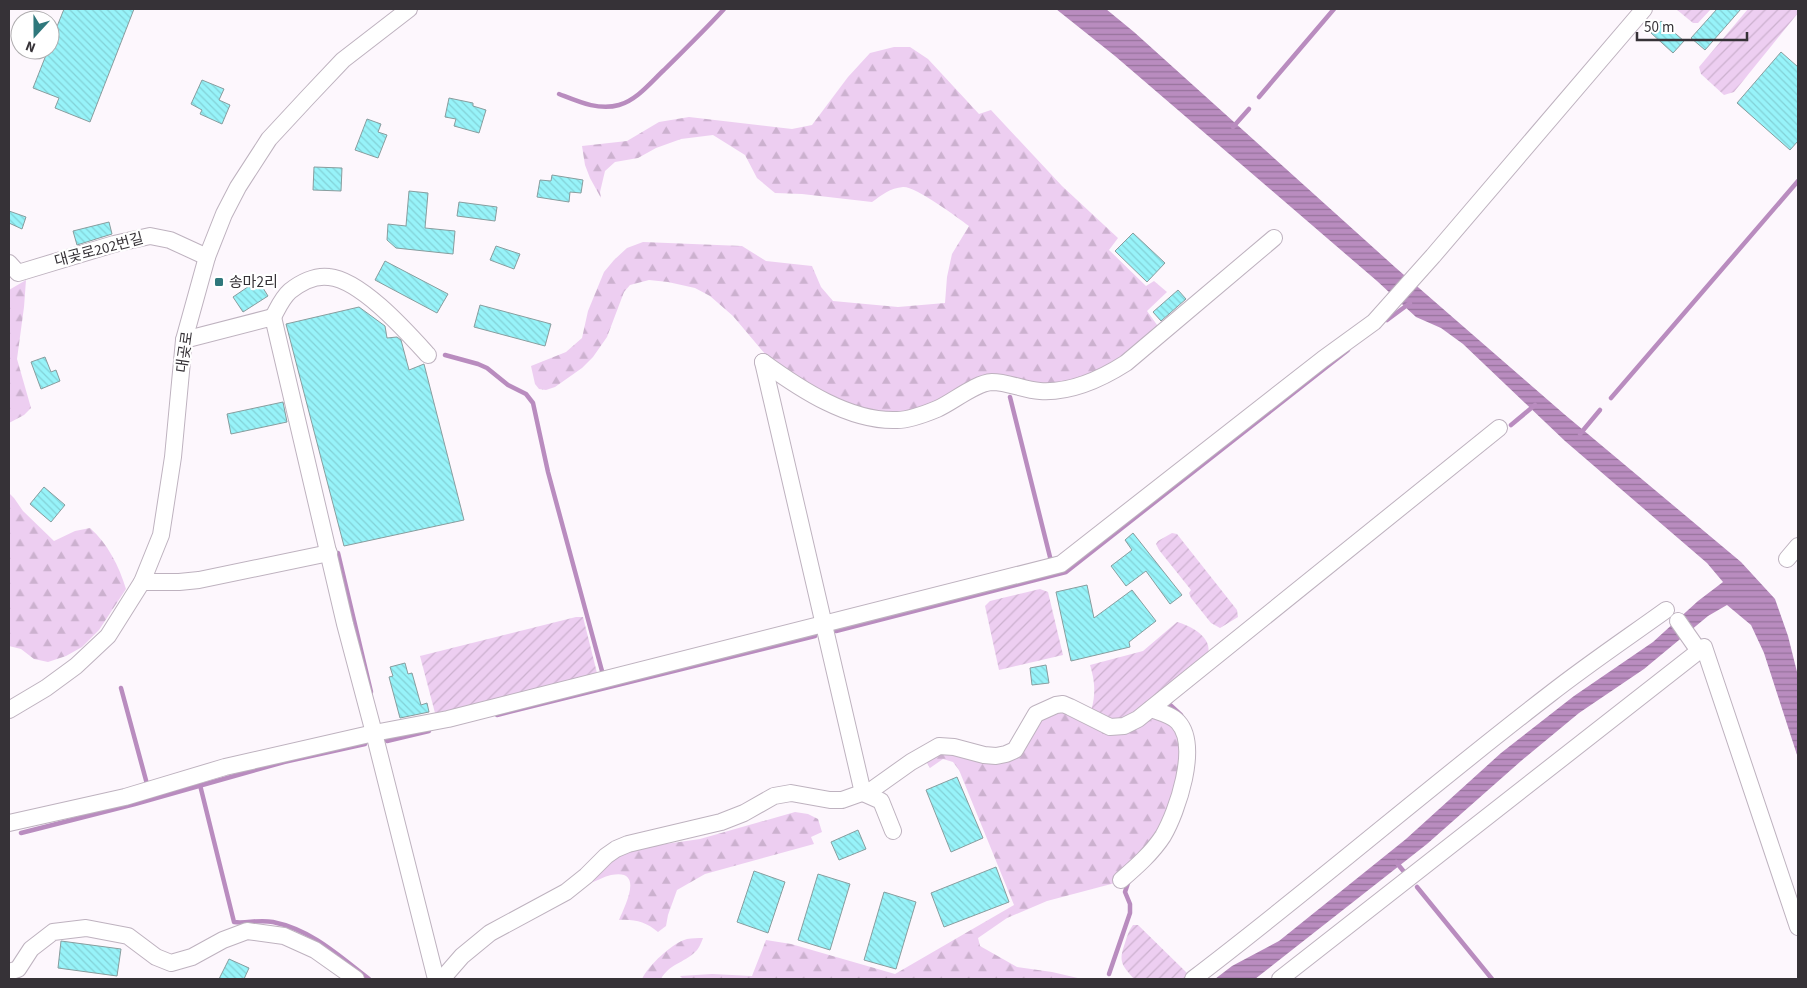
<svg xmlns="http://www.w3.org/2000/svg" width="1807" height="988" viewBox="0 0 1807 988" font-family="'Source Sans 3','Noto Sans KR',sans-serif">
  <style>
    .forest { fill: url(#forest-firs) }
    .garden { fill: url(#garden-furrows) }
    .water { fill: url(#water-rules) }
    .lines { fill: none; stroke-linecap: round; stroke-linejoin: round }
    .stream { stroke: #b98cbf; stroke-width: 4.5 }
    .building { fill: url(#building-back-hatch); stroke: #889d9e }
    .minor-casing { stroke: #beb2bf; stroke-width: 18 }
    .minor { stroke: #fff; stroke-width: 16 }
    .poi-dot { fill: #2f787c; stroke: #fff; stroke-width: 2 }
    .labels { text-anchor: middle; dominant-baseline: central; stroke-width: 4.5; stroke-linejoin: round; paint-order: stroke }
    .street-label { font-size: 15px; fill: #363237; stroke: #fff }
    .poi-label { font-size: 15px; fill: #363237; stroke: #fff; text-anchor: start }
  </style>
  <defs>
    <pattern id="forest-firs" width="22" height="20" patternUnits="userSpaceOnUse" patternTransform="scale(1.25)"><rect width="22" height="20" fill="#edcef1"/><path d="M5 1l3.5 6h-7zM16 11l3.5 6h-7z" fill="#ccb1cf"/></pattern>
    <pattern id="garden-furrows" width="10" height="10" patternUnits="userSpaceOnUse" patternTransform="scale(1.25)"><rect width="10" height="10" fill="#edcef1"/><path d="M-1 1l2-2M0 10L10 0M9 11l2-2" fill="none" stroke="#ccb1cf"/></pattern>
    <pattern id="water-rules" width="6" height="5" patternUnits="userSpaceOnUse" patternTransform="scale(1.25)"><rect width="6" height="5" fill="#b98cbf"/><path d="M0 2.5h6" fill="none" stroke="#97739c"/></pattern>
    <pattern id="building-back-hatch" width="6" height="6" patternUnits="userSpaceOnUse" patternTransform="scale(1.25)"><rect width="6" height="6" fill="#97f3f9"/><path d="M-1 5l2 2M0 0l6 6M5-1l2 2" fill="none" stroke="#83d1d6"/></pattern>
  </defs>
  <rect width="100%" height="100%" fill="#fdf7fd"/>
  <g class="forest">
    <path d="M894 47H910L928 59 979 114 991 110 1062 186 1118 238 1109 250 1146 286 1154 281 1167 292 1147 311 1160 329 1122 359 1078 380 1049 386 993 376 946 398 908 413 881 414 854 408 788 372 766 355 733 316 710 296 695 288 668 282 649 280 630 285 624 292 607 337 593 357 582 368 555 387 546 390 539 389 535 384 531 366 566 352 582 338 588 311 604 272 614 260 627 248 643 242 742 246 766 261 812 266 821 287 833 301 898 307 945 303 947 277 952 254 969 226C957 217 915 186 903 187 890 188 882 195 872 202L802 194 775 193 757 178 745 155 713 135 681 139 656 148 638 158 615 162 605 171 600 192 601 198 590 178 585 165 582 146 627 141 659 122 689 117 792 129 812 125 848 77 870 53Z"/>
    <path d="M26 280 24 307 17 359 31 408 24 415 9 423V290Z"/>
    <path d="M9 493 14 498 23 511 54 541 75 531 90 528C108 544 119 566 126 589L99 630 82 647 66 656 48 662 34 659 21 649 9 646Z"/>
    <path d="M1045 711 1157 715 1180 731V767L1163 834 1115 883 1047 901 1007 918 978 938 980 946 1017 967 1052 972 1082 979H683L680 976 712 974 752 976 766 940 791 944 895 974 1014 905 959 770 953 762 943 759 930 768 924 758 940 749 1010 757Z"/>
    <path d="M795 812 808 814 818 819 822 832 811 837 814 844 705 874 677 890 668 915 666 926 658 932C646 922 635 919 619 920 625 906 645 868 611 875 603 877 596 881 589 884L615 855 638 848 700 839Z"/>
    <path d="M703 938C701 943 699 949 695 952 684 963 669 964 661 979H642C648 966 672 943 687 939 692 938 698 938 703 938Z"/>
  </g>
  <g class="garden">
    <path d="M1676 9H1711L1698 23H1693Z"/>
    <path d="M1748 9H1798V13L1734 92 1724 95 1701 74 1699 67Z"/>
    <path d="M1172 533 1177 534 1237 610 1238 617 1220 628 1211 623 1191 598 1189 593 1191 590 1159 550 1156 544 1158 541Z"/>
    <path d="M1040 589 1048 592 1063 655 999 670 985 606 990 601Z"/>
    <path d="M576 617H583L597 673 487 704 435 713 420 656Z"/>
    <path d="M1177 622C1191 626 1213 637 1208 655L1117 726 1091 711C1096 695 1095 681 1090 665L1143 651Z"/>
    <path d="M1133 925H1138L1186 972 1189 975 1186 979H1134C1122 965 1118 962 1125 943 1127 936 1129 930 1133 925Z"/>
  </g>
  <path class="water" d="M1056 9H1106L1134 32 1396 268 1564 414 1741 562 1775 599 1788 636 1798 676V758L1764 653 1751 625 1727 605 1708 616 1644 669 1579 713 1521 761 1427 844 1255 979H1215L1232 966 1279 941 1406 839 1501 753 1574 696 1653 642 1698 601 1723 582 1707 563 1565 441 1463 344 1441 328 1416 317 1377 281 1115 56Z"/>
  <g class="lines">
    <g class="stream">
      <path d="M559 94C577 101 598 111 619 105 637 100 651 82 664 70 684 50 705 30 724 9"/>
      <path d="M1259 97 1334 9"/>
      <path d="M1233 127 1249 109"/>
      <path d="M1387 320 1410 303"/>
      <path d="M445 355 478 364 487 368 508 385 526 394 533 403 548 472 602 671"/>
      <path d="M1010 397 1051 561"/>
      <path d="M1611 398 1798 181"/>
      <path d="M1511 425 1535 405"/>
      <path d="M1580 434 1600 410"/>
      <path d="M338 553 371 692"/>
      <path d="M836 631 1066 572 1348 350"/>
      <path d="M121 688 147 784"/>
      <path d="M1171 701 1168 703 1181 715"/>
      <path d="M497 715 815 636"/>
      <path d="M387 741 429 731"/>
      <path d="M200 785 234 922C246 924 258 919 273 922 312 930 339 956 369 979"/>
      <path d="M21 833 135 804 284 762 365 744"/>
      <path d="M1396 862 1405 873"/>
      <path d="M1417 887 1492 979"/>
      <path d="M1109 974 1130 913V904L1125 892 1129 880"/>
    </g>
  </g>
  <g class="building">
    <path d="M64 9H134L90 122 55 108 59 98 33 88 48 50H50V44Z"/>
    <path d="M1717 9H1741L1705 50 1691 38Z"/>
    <path d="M1661 21 1684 41 1673 53 1651 33Z"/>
    <path d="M1781 52 1798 67V141L1790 150 1737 103Z"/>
    <path d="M202 80 224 89 219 100 230 105 222 124 200 114 202 110 191 104Z"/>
    <path d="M449 98 473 103V106L486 110 479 133 454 126 456 119 445 117Z"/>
    <path d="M367 119 381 124 378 132 387 135 378 158 355 150Z"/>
    <path d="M314 167 342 168 341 191 313 190Z"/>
    <path d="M552 175 583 180 581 193 570 192 569 202 537 197 540 180 551 181Z"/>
    <path d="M409 191 428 193 425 228 455 231 453 254 396 248 387 240 388 224 406 226Z"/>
    <path d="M459 202 497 207 495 221 457 216Z"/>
    <path d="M9 211 26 217 22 229 9 223Z"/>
    <path d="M109 222 112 234 77 245 73 231Z"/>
    <path d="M1133 233 1165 263 1147 282 1115 251Z"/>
    <path d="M496 246 520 254 514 269 490 260Z"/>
    <path d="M385 261 448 294 437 313 375 280Z"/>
    <path d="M258 280 268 296 243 312 233 297Z"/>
    <path d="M1178 290 1186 299 1161 321 1153 312Z"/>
    <path d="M480 305 551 324 545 346 474 327Z"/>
    <path d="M359 307 385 326 387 338 397 337 401 340 409 370 424 364 464 520 344 546 286 324Z"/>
    <path d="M45 357 51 372 56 370 60 381 41 389 31 362Z"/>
    <path d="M283 402 287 422 231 434 227 414Z"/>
    <path d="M44 487 65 505 51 522 30 504Z"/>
    <path d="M1133 533 1182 595 1170 604 1146 571 1126 586 1111 566 1132 550 1125 540Z"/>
    <path d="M1087 585 1094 618 1132 590 1156 621 1129 642 1130 647 1071 661 1056 592Z"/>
    <path d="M405 663 408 674 412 673 421 705 427 703 429 712 400 718 389 677 393 676 390 667Z"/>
    <path d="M1046 665 1049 683 1032 685 1030 668Z"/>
    <path d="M957 777 983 838 951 852 926 790Z"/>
    <path d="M858 830 866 849 839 860 831 842Z"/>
    <path d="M996 867 1009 902 944 927 931 893Z"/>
    <path d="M754 871 785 882 768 933 737 922Z"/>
    <path d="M818 874 850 884 830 950 798 940Z"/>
    <path d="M884 892 916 902 896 969 864 960Z"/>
    <path d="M61 941 121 949 117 976 58 968Z"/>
    <path d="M229 959 249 968 244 979H219Z"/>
  </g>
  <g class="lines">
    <g class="minor-casing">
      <g id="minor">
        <path d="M9 263 18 273 114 244 150 236 170 240 207 257"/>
        <path d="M273 317C278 308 282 298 290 291 300 283 315 275 329 277 361 280 407 332 428 355"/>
        <path d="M184 340 273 317 345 624 374 733 436 979"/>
        <path d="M763 362C800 389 850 422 897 420 910 420 925 414 937 409 953 402 975 383 992 382 1008 382 1024 390 1040 391 1071 393 1101 379 1126 363L1274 238"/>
        <path d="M763 362 863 793 881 801 893 831"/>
        <path d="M1787 559 1798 546"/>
        <path d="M142 582H179L199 580 329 553"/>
        <path d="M1678 621 1699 651"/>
        <path d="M9 710 46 688 76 666 108 636 142 582 161 535 173 457 184 340 207 257 224 214 238 187 269 139 308 97 343 60 409 9"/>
        <path d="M9 823 125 797 225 767 374 733 448 719 1061 564 1323 359 1374 322 1433 256 1644 9"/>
        <path d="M1121 880C1136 867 1152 853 1163 836 1177 812 1200 746 1178 722 1172 715 1159 712 1151 709"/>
        <path d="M9 972 18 969 31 949 53 932 86 928 128 936 156 957 171 963 192 957 223 940 247 931 284 936 315 950 356 979"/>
        <path d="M442 979 462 956 490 933 566 892 586 876 606 856 616 849 628 844 721 822 744 813 774 796 791 793 830 800H842L873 789 911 762 939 746 954 747 984 755 996 756 1006 754 1015 750 1036 714 1056 705 1063 704 1070 707 1110 727 1124 726 1138 719 1499 428"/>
        <path d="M1193 979C1314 887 1429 787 1550 694 1587 665 1627 638 1666 610"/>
        <path d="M1280 979 1704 647 1798 927"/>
      </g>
    </g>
    <use href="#minor" class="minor"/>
  </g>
  <rect class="poi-dot" x="214" y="277" width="10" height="10" rx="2.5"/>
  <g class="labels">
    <g class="street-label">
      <text transform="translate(99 250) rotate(-15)">대곶로202번길</text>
      <text transform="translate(185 352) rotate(-82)">대곶로</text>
    </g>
    <g class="poi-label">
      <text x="229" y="282">송마2리</text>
    </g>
  </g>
  <rect width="1807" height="988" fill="none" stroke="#363237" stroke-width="20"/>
  <g transform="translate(35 35) rotate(201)"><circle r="24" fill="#ffffff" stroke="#afadaf"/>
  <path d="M0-4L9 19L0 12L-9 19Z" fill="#2f787c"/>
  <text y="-8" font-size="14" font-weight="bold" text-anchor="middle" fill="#363237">N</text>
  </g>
  <path d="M1637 32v8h110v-8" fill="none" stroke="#363237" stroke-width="2.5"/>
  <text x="1644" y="32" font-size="15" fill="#363237" stroke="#ffffff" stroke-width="4" paint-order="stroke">50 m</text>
</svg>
